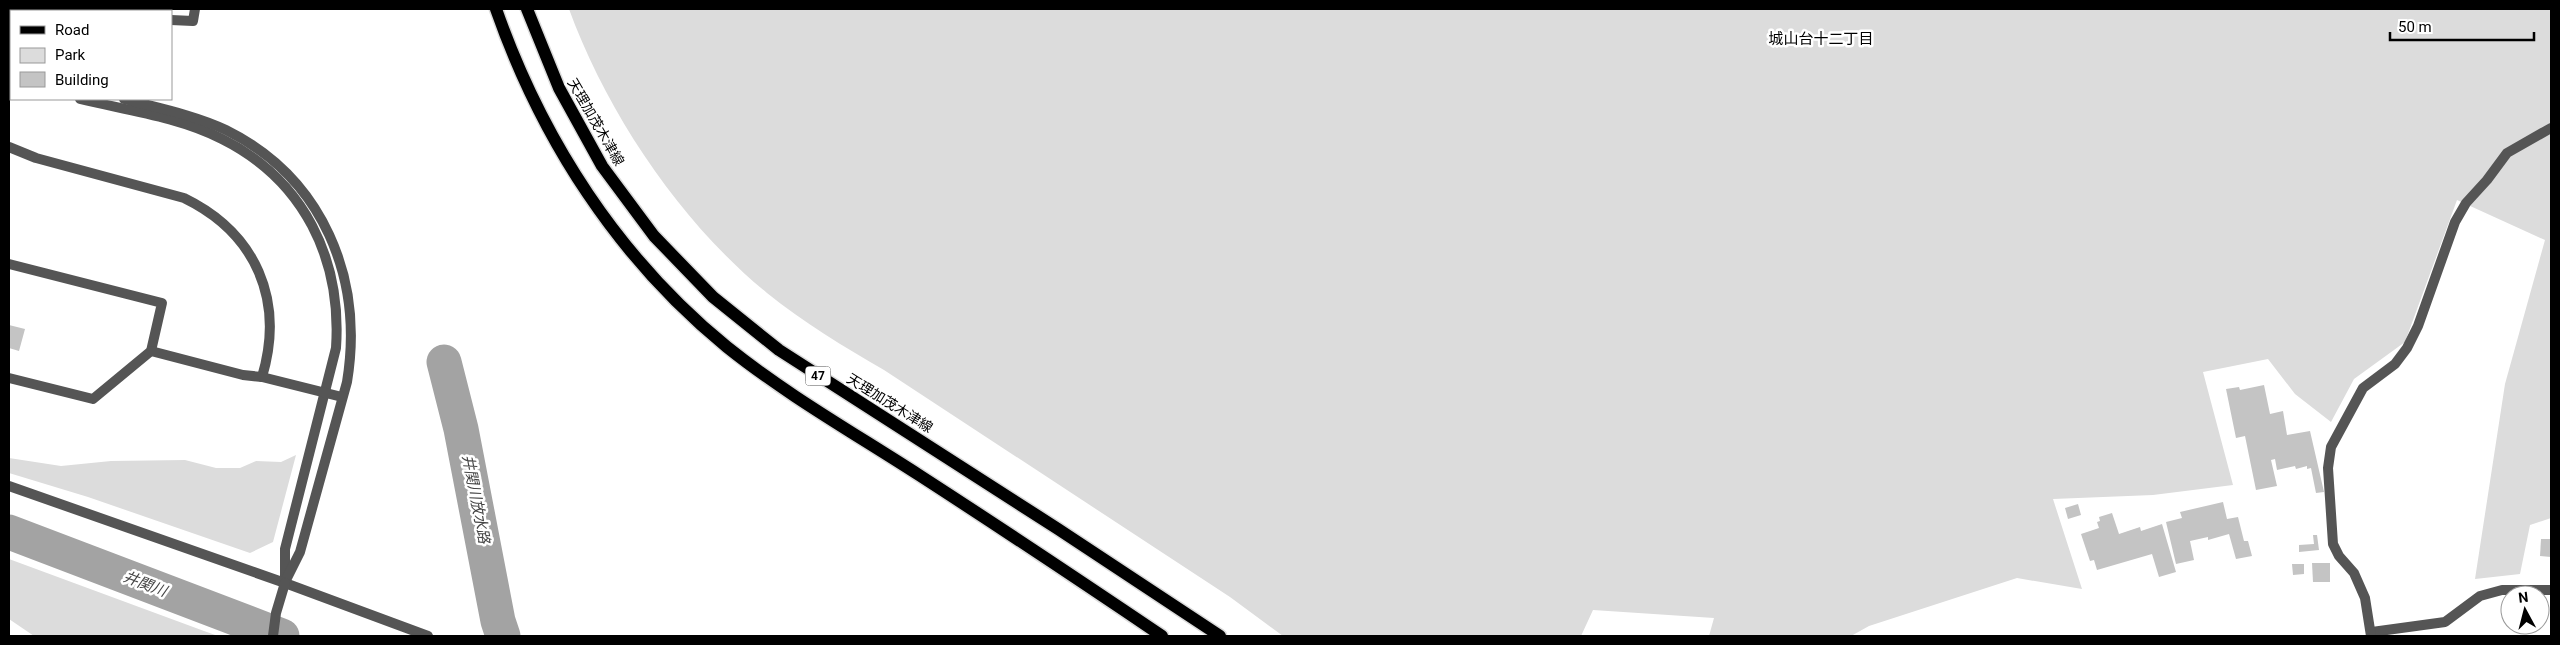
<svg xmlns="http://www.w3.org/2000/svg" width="2560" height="645" viewBox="0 0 2560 645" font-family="Roboto,'Noto Sans JP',sans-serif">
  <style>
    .green { fill: #dcdcdc }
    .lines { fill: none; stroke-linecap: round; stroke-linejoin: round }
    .river { stroke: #a3a3a3; stroke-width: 35 }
    .building { fill: #c4c4c4 }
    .primary-casing { stroke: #dbdbdb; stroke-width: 15 }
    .minor { stroke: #555; stroke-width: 10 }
    .tertiary { stroke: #555; stroke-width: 10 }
    .primary { stroke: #000; stroke-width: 12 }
    .labels { text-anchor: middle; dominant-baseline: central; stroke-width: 5; stroke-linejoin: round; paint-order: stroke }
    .shield { fill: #fff; stroke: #4c4c4c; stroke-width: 1 }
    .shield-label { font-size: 12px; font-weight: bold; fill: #000 }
    .street-label { font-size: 14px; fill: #000; stroke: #fff }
    .neighbourhood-label { font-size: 15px; fill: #000; stroke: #fff }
    .water-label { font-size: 15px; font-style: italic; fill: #444; stroke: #fff }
  </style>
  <rect width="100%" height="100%" fill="#fff"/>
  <g class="green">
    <path d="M569 9H2551V518L2530 525 2520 574 2475 579 2505 384 2545 240 2457 200 2405 342 2354 379 2331 422 2295 394 2268 359 2203 372 2233 485 2153 495 2053 499 2082 589 2017 578 1869 626 1851 636H1709L1714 618 1593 610 1581 636H1283L1230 597 884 370C844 347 803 322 767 293 680 222 607 113 569 9Z"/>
    <path d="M296 455 273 542 250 553 88 497 9 473V458L61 466 111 461 185 460 216 468H240L256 461 281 462Z"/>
    <path d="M9 559 204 631 218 636H34L9 619Z"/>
  </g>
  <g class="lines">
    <g class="river">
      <path d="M444 362 461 429 498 621 503 636"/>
      <path d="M9 532 282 636"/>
    </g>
  </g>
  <g class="building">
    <path d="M9 325 25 329 19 351 9 348Z"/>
    <path d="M2264 385 2270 414 2283 411 2287 435 2310 431 2324 492 2316 493 2311 468 2307 469V466L2296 469 2295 466 2277 470 2275 459 2271 460 2277 486 2256 490 2245 436 2236 438 2226 389 2239 387 2240 390Z"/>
    <path d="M2223 502 2227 519 2238 517 2244 541H2248L2252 556 2236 559 2229 534 2208 540V537L2190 541 2194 560 2176 564 2166 522 2182 518 2180 512Z"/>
    <path d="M2078 504 2081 515 2068 519 2065 508Z"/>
    <path d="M2112 513 2119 534 2140 527 2141 531 2162 524 2176 572 2159 577 2152 554 2097 570 2094 560 2090 561 2081 534 2099 528 2097 522 2100 521 2099 517Z"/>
    <path d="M2313 535H2317L2319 550 2299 552V545L2314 544Z"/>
    <path d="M2541 539H2551V557L2540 556Z"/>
    <path d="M2312 563H2330V582H2313Z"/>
    <path d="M2292 564H2304V574L2293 575Z"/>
  </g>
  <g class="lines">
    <g class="primary-casing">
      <g id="primary">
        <path d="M496 9C542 140 618 258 727 347 787 395 854 433 919 475 1001 528 1082 582 1162 636"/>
        <path d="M527 9 559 88 602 166 654 236 713 297 779 350 1058 529 1220 636"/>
      </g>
    </g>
    <g class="minor">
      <path d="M60 9 66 11"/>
      <path d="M106 11V9"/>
      <path d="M171 20 193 21 195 9"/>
      <path d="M9 59 11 61"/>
      <path d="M9 72 11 74"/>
      <path d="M80 99C126 110 179 117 222 139 304 180 342 259 336 348L285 549V583"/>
      <path d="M124 99C158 108 194 115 226 130 323 178 364 278 347 382L300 552 286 580"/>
      <path d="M9 147 36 158 184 198C256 233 285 300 262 377"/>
      <path d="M9 264 162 303 151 351 93 399 9 378"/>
      <path d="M151 351 243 375 262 377 342 397"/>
      <path d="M2372 632 2445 622 2480 596 2502 590H2551"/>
      <path d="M2371 636 2365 598 2354 573 2339 556 2333 544 2328 468 2331 447 2363 388 2395 364 2407 348 2418 326 2455 222 2466 203 2487 180 2507 153 2551 128"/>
    </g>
    <g class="tertiary">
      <path d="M9 486 285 583 428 636"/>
      <path d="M273 636 276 613 285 583"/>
    </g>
    <use href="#primary" class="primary"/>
  </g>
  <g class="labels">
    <rect class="shield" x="805.5" y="366.5" width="25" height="19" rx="4"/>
    <g class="shield-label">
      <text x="818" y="376">47</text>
    </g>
    <g class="street-label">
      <text transform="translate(596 122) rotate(60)">天理加茂木津線</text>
      <text transform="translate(890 403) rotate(32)">天理加茂木津線</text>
    </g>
    <g class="neighbourhood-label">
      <text x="1821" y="39">城山台十二丁目</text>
    </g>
    <g class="water-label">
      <text transform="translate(476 499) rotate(79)">井関川放水路</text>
      <text transform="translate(145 584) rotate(21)">井関川</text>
    </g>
  </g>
  <rect width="2560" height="645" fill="none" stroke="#000000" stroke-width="20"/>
  <rect x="10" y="10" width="162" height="90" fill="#ffffff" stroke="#999999"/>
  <rect x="20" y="26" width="25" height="8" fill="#000000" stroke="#999999"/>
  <text x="55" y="35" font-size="15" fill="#000000">Road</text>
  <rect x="20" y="48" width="25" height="15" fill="#dcdcdc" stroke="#999999"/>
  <text x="55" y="60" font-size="15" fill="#000000">Park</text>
  <rect x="20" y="72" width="25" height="15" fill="#c4c4c4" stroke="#999999"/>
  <text x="55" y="85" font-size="15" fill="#000000">Building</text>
  <g transform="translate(2525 610) rotate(353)"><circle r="24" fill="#ffffff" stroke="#999999"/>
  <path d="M0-4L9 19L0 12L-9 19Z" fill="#000000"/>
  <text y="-8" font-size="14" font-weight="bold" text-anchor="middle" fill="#000000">N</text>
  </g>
  <path d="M2390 32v8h144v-8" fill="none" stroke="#000000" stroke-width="2.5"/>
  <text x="2398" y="32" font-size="15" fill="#000000" stroke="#ffffff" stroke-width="4" paint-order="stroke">50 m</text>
</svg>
